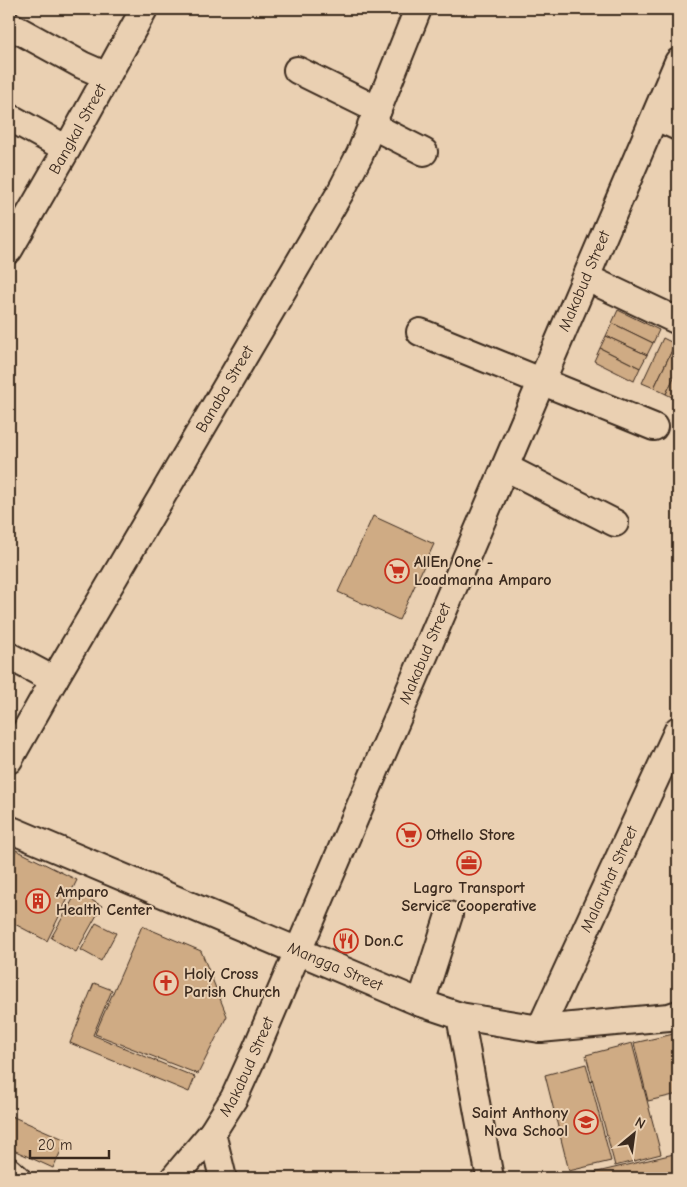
<svg xmlns="http://www.w3.org/2000/svg" width="687" height="1187" viewBox="0 0 687 1187" font-family="'Comic Neue',sans-serif">
  <style>
    .building { fill: #cfab84; stroke: #3b2a1e }
    .lines { fill: none; stroke-linecap: round; stroke-linejoin: round }
    .minor-casing { stroke: #3b2a1e; stroke-width: 30 }
    .minor { stroke: #ead0b2; stroke-width: 26 }
    .labels { text-anchor: middle; dominant-baseline: central; stroke-width: 4; stroke-linejoin: round; paint-order: stroke }
    .street-label { font-size: 16px; fill: #3b2a1e; stroke: #ead0b2 }
    .poi-label { font-size: 16px; font-weight: bold; fill: #3b2a1e; stroke: #ead0b2; text-anchor: start }
  </style>
  <rect width="100%" height="100%" fill="#ead0b2"/>
  <filter id="ink" filterUnits="userSpaceOnUse"><feTurbulence type="fractalNoise" baseFrequency=".02" numOctaves="2"/><feDisplacementMap in="SourceGraphic" scale="10" xChannelSelector="R" yChannelSelector="G"/><feConvolveMatrix kernelMatrix="1 2 1 2 8 2 1 2 1" color-interpolation-filters="sRGB"/></filter>
  <g filter="url(#ink)">
    <g class="building">
      <path d="M618 310 659 330 653 343 612 323Z"/>
      <path d="M612 323 653 343 647 355 606 336Z"/>
      <path d="M606 336 647 355 640 368 600 348Z"/>
      <path d="M663 338 675 344 654 388 642 383Z"/>
      <path d="M675 344 678 346V369L666 394 654 388Z"/>
      <path d="M600 348 640 368 634 381 594 361Z"/>
      <path d="M678 369V400L666 394Z"/>
      <path d="M373 516 434 544 399 620 338 592Z"/>
      <path d="M16 850 77 880 47 941 9 921V866Z"/>
      <path d="M77 892 102 906 76 952 51 938Z"/>
      <path d="M96 923 116 933 101 961 81 950Z"/>
      <path d="M142 926 201 951 227 1016 198 1074 95 1034Z"/>
      <path d="M94 983 112 990 93 1035 195 1077 189 1092 70 1043Z"/>
      <path d="M678 1033V1094L648 1101 634 1043Z"/>
      <path d="M632 1043 661 1154 615 1166 586 1055Z"/>
      <path d="M586 1064 611 1161 569 1171 545 1075Z"/>
      <path d="M9 1115 66 1140 53 1168 9 1148Z"/>
      <path d="M678 1153V1178H576V1177Z"/>
    </g>
    <g class="lines">
      <g class="minor-casing">
        <g id="minor">
          <path d="M9 25 82 65 107 76"/>
          <path d="M297 70 378 110"/>
          <path d="M9 117 67 149"/>
          <path d="M656 117 678 127"/>
          <path d="M371 125 424 152"/>
          <path id="s1" d="M9 250 67 149 144 9"/>
          <path d="M587 278 678 321"/>
          <path d="M420 332 654 427"/>
          <path d="M505 467 615 523"/>
          <path d="M9 656 54 680"/>
          <path id="s2" d="M9 760 54 680 340 193 360 154 418 9"/>
          <path id="s3" d="M9 829 421 1003 460 1016 540 1029 669 1017 678 1014"/>
          <path d="M421 1003 449 915"/>
          <path d="M460 1016 490 1178"/>
          <path id="s4" d="M540 1029 678 730"/>
          <path d="M212 1133 223 1178"/>
          <path d="M9 1171 17 1178"/>
          <path id="s5" d="M174 1178 212 1133 234 1098 254 1054 678 62"/>
        </g>
      </g>
      <use href="#minor" class="minor"/>
    </g>
  </g>
  <defs>
    <g id="supermarket-ring" transform="scale(1.25)"><circle r="9.5" fill="#ead0b2" stroke="#c8321e" stroke-width="1.5"/><path d="M-6-5.5h2.5l.6 2H6L4.5 2H-2.5L-4.4-4H-6ZM-1.5 3.2a1.3 1.3 0 1 0 .1 0ZM3 3.2a1.3 1.3 0 1 0 .1 0Z" fill="#c8321e"/></g>
    <g id="office-ring" transform="scale(1.25)"><circle r="9.5" fill="#ead0b2" stroke="#c8321e" stroke-width="1.5"/><path d="M-6-3h4V-5.5h4V-3h4V5H-6ZM-1-4.5V-3h2v-1.5ZM-6 0V1H6V0Z" fill="#c8321e"/></g>
    <g id="building-ring" transform="scale(1.25)"><circle r="9.5" fill="#ead0b2" stroke="#c8321e" stroke-width="1.5"/><path d="M-4-6H4V6H1V3H-1V6H-4ZM-2.5-4.3h1.7v1.8h-1.7ZM.8-4.3h1.7v1.8H.8ZM-2.5-1h1.7V.8h-1.7ZM.8-1h1.7V.8H.8Z" fill="#c8321e"/></g>
    <g id="restaurant-ring" transform="scale(1.25)"><circle r="9.5" fill="#ead0b2" stroke="#c8321e" stroke-width="1.5"/><path d="M-5-6h1v4h1v-4h1v4h1v-4h1v5L-1.5 .5V6h-2V.5L-5-1ZM5-6V6H3V1.5H1.5Q1.5-4 5-6Z" fill="#c8321e"/></g>
    <g id="church-ring" transform="scale(1.25)"><circle r="9.5" fill="#ead0b2" stroke="#c8321e" stroke-width="1.5"/><path d="M-1.2-6h2.4v3.5h3.3v2.4h-3.3V6h-2.4V-.1h-3.3v-2.4h3.3Z" fill="#c8321e"/></g>
    <g id="school-ring" transform="scale(1.25)"><circle r="9.5" fill="#ead0b2" stroke="#c8321e" stroke-width="1.5"/><path d="M0-5L7-2L0 1L-7-2ZM-4 1L0 2.5L4 1V4Q0 6-4 4Z" fill="#c8321e"/></g>
  </defs>
  <g fill-rule="evenodd">
    <use href="#supermarket-ring" x="397" y="571"/>
    <use href="#supermarket-ring" x="409" y="835"/>
    <use href="#office-ring" x="469" y="863"/>
    <use href="#building-ring" x="38" y="901"/>
    <use href="#restaurant-ring" x="346" y="941"/>
    <use href="#church-ring" x="166" y="983"/>
    <use href="#school-ring" x="586" y="1122"/>
  </g>
  <g class="labels">
    <g class="street-label">
      <text stroke="none"><textPath href="#s1" startOffset="139">Bangkal Street</textPath></text>
      <text stroke="none"><textPath href="#s5" startOffset="989">Makabud Street</textPath></text>
      <text stroke="none"><textPath href="#s2" startOffset="429">Banaba Street</textPath></text>
      <text stroke="none"><textPath href="#s5" startOffset="584">Makabud Street</textPath></text>
      <text stroke="none"><textPath href="#s4" startOffset="165">Malaruhat Street</textPath></text>
      <text stroke="none"><textPath href="#s3" startOffset="354">Mangga Street</textPath></text>
      <text stroke="none"><textPath href="#s5" startOffset="134">Makabud Street</textPath></text>
    </g>
    <g class="poi-label">
      <text x="414" y="562">AllEn One -<tspan x="414" dy="18">Loadmanna Amparo</tspan></text>
      <text x="426" y="835">Othello Store</text>
      <text x="469" y="888" text-anchor="middle">Lagro Transport<tspan x="469" dy="18">Service Cooperative</tspan></text>
      <text x="56" y="892">Amparo<tspan x="56" dy="18">Health Center</tspan></text>
      <text x="364" y="941">Don.C</text>
      <text x="184" y="974">Holy Cross<tspan x="184" dy="18">Parish Church</tspan></text>
      <text x="568" y="1113" text-anchor="end">Saint Anthony<tspan x="568" dy="18">Nova School</tspan></text>
    </g>
  </g>
  <rect width="687" height="1187" fill="none" stroke="#ead0b2" stroke-width="30"/>
  <rect x="15" y="15" width="657" height="1157" fill="none" stroke="#3b2a1e" stroke-width="2" filter="url(#ink)"/>
  <g transform="translate(634 1134) rotate(29)" stroke="#ead0b2" stroke-width="4" paint-order="stroke">
  <path d="M0-4L9 19L0 12L-9 19Z" fill="#3b2a1e"/>
  <text y="-8" font-size="14" font-weight="bold" text-anchor="middle" fill="#3b2a1e">N</text>
  </g>
  <path d="M30 1150v8h79v-8" fill="none" stroke="#3b2a1e" stroke-width="2.5"/>
  <text x="38" y="1150" font-size="15" fill="#3b2a1e" stroke="#ead0b2" stroke-width="4" paint-order="stroke">20 m</text>
</svg>
